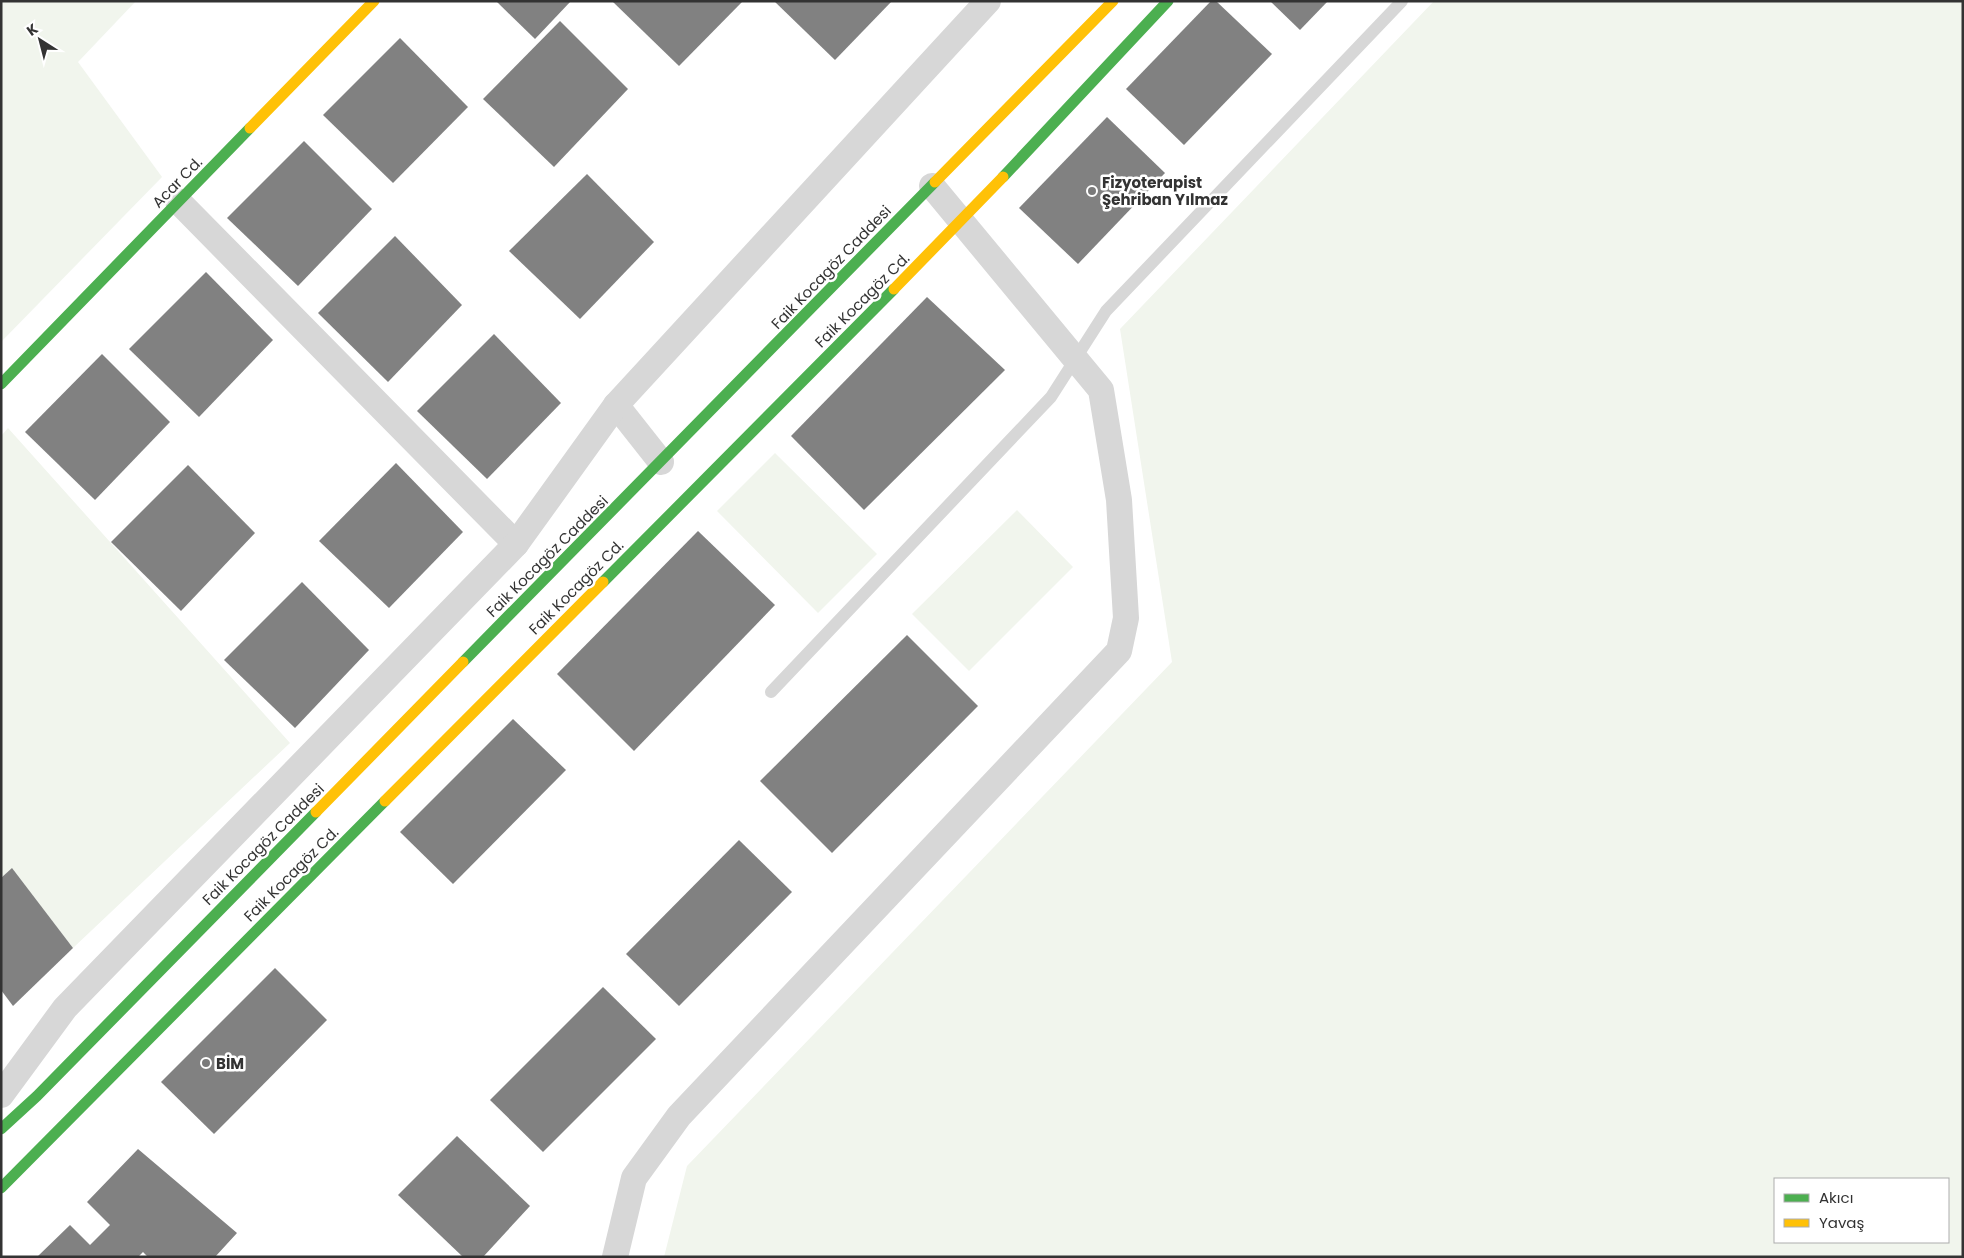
<svg xmlns="http://www.w3.org/2000/svg" width="1964" height="1258" viewBox="0 0 1964 1258" font-family="Poppins,sans-serif">
  <style>
    .green { fill: #f1f5ed; fill-rule: evenodd }
    .building { fill: #818181 }
    .lines { fill: none; stroke-linecap: round; stroke-linejoin: round }
    .lane { stroke: #d7d7d7; stroke-width: 12 }
    .street { stroke: #d7d7d7; stroke-width: 26 }
    .fast { stroke: #4caf50; stroke-width: 11 }
    .slow { stroke: #ffc107; stroke-width: 11 }
    .poi-dot { fill: #7a7a7a; stroke: #fff; stroke-width: 2 }
    .labels { text-anchor: middle; dominant-baseline: central; stroke-width: 5; stroke-linejoin: round; paint-order: stroke }
    .street-label { font-size: 15px; fill: #333; stroke: #fff }
    .poi-label { font-size: 15px; font-weight: bold; fill: #333; stroke: #fff; text-anchor: start }
  </style>
  <rect width="100%" height="100%" fill="#fff"/>
  <g class="green">
    <path d="M1 1H136L78 62 162 177 1 342Z"/>
    <path d="M1434 1H1963V1257H664L687 1166 1172 662 1120 329ZM1948 1179V1242H1775V1179Z"/>
    <path d="M8 428 290 743 73 948 12 869 1 878V436Z"/>
    <path d="M775 453 877 554 818 613 717 511Z"/>
    <path d="M1017 510 1073 567 969 671 912 614Z"/>
  </g>
  <g class="building">
    <path d="M496 1H571L535 39Z"/>
    <path d="M612 1H743L679 66Z"/>
    <path d="M774 1H892L835 60Z"/>
    <path d="M1211 1H1216L1272 54 1184 145 1126 89Z"/>
    <path d="M1270 1H1328L1300 30Z"/>
    <path d="M560 21 628 89 554 167 483 99Z"/>
    <path d="M400 38 468 107 393 183 323 115Z"/>
    <path d="M1107 117 1165 173 1078 264 1019 208Z"/>
    <path d="M304 141 372 209 298 286 227 218Z"/>
    <path d="M587 174 654 242 580 319 509 251Z"/>
    <path d="M395 236 462 305 388 382 318 313Z"/>
    <path d="M206 272 273 340 199 417 129 349Z"/>
    <path d="M927 297 1005 370 864 510 791 436Z"/>
    <path d="M494 334 561 403 487 479 417 411Z"/>
    <path d="M102 354 170 422 95 500 25 432Z"/>
    <path d="M396 463 463 532 389 608 319 541Z"/>
    <path d="M188 465 255 533 181 611 111 542Z"/>
    <path d="M698 531 775 605 634 751 557 674Z"/>
    <path d="M302 582 369 650 295 728 224 660Z"/>
    <path d="M907 635 978 706 832 853 760 781Z"/>
    <path d="M513 719 566 770 453 884 400 832Z"/>
    <path d="M739 840 792 892 679 1006 626 954Z"/>
    <path d="M12 868 73 948 13 1006 1 990V878Z"/>
    <path d="M275 968 327 1020 214 1134 161 1082Z"/>
    <path d="M603 987 656 1039 543 1152 490 1100Z"/>
    <path d="M457 1136 530 1206 483 1257H463L398 1195Z"/>
    <path d="M138 1149 237 1233 215 1257H148L143 1252 138 1257H37L70 1225 90 1245 110 1225 87 1202Z"/>
  </g>
  <g class="lines">
    <path class="lane" d="M771 692 1051 397 1106 311 1402 1"/>
    <g class="street">
      <path d="M178 201 516 544"/>
      <path d="M616 405 661 462"/>
      <path d="M1 1095 65 1008 516 544 616 405 988 1"/>
      <path d="M615 1257 634 1178 679 1116 1119 651 1126 618 1119 500 1101 390 932 186"/>
    </g>
    <g class="fast">
      <path d="M1003 177 1168 1"/>
      <path d="M1 384 250 128"/>
      <path d="M603 582 894 289"/>
      <path d="M463 662 935 182"/>
      <path d="M1 1129 37 1096 316 812"/>
      <path d="M1 1188 385 801"/>
    </g>
    <g class="slow">
      <path d="M250 128 374 1"/>
      <path d="M935 182 1113 1"/>
      <path d="M894 289 1003 177"/>
      <path d="M385 801 603 582"/>
      <path d="M316 812 463 662"/>
    </g>
  </g>
  <g class="poi-dot">
    <circle cx="1092" cy="191" r="5"/>
    <circle cx="206" cy="1063" r="5"/>
  </g>
  <g class="labels">
    <g class="street-label">
      <text transform="translate(177 182) rotate(-46)">Acar Cd.</text>
      <text transform="translate(831 267) rotate(-46)">Faik Kocagöz Caddesi</text>
      <text transform="translate(862 300) rotate(-45)">Faik Kocagöz Cd.</text>
      <text transform="translate(547 556) rotate(-45)">Faik Kocagöz Caddesi</text>
      <text transform="translate(576 587) rotate(-45)">Faik Kocagöz Cd.</text>
      <text transform="translate(263 844) rotate(-45)">Faik Kocagöz Caddesi</text>
      <text transform="translate(291 874) rotate(-45)">Faik Kocagöz Cd.</text>
    </g>
    <g class="poi-label">
      <text x="1102" y="182">Fizyoterapist<tspan x="1102" dy="17">Şehriban Yılmaz</tspan></text>
      <text x="216" y="1063">BİM</text>
    </g>
  </g>
  <rect width="1964" height="1258" fill="none" stroke="#333333" stroke-width="5"/>
  <rect x="1774" y="1178" width="175" height="65" fill="#ffffff" stroke="#adadad"/>
  <rect x="1784" y="1194" width="25" height="8" fill="#4caf50" stroke="#adadad"/>
  <text x="1819" y="1203" font-size="15" fill="#333333">Akıcı</text>
  <rect x="1784" y="1219" width="25" height="8" fill="#ffc107" stroke="#adadad"/>
  <text x="1819" y="1228" font-size="15" fill="#333333">Yavaş</text>
  <g transform="translate(40 40) rotate(324)" stroke="#ffffff" stroke-width="4" paint-order="stroke">
  <path d="M0-4L9 19L0 12L-9 19Z" fill="#333333"/>
  <text y="-8" font-size="14" font-weight="bold" text-anchor="middle" fill="#333333">K</text>
  </g>
</svg>
